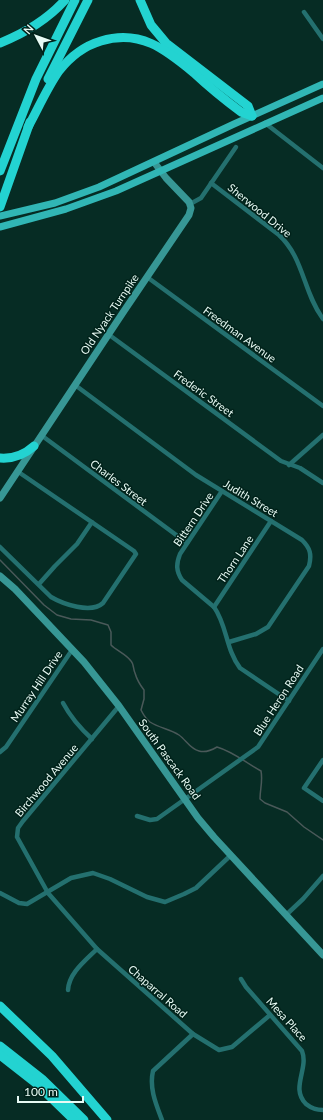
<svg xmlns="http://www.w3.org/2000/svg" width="323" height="1120" viewBox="0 0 323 1120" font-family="Lato,sans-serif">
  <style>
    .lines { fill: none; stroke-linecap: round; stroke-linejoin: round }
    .stream { stroke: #4a5959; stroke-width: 1.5 }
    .street { stroke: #24706f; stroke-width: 4.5 }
    .secondary { stroke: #379795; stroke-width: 7 }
    .primary { stroke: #31b6b5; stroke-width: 7 }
    .highway { stroke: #23d3d1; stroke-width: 9 }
    .labels { text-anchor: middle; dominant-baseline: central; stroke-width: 3; stroke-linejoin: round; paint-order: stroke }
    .street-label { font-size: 11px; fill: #e7faf4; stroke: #00221a }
  </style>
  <rect width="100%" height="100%" fill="#062c24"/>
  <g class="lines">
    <path class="stream" d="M0 560 44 605 57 615 71 619 91 620 108 625 111 632V645C117 651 126 654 131 661 134 664 133 669 135 673 137 680 140 685 144 690V699L141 710C143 714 146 719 150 722 159 728 170 729 179 735 186 740 190 749 199 751 206 753 212 750 217 747 234 752 246 763 261 771 263 781 260 789 260 799L265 803 287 812 304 827 323 840"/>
    <g class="street">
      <path d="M304 12 323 39"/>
      <path d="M265 123 323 168"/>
      <path d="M211 183 279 235C304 258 303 292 323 319"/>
      <path d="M190 204 201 198 236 147"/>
      <path d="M147 277 323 406"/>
      <path d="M108 334 281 461 300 468 323 483"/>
      <path d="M75 385 196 475 302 540C310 548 312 554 309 566L268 627 256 634 229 642"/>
      <path d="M41 435 187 543"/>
      <path d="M289 465 323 435"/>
      <path d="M222 491 180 554C176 564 176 571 182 580L214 607C227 625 226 650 240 668L289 701"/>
      <path d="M0 547 51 597C63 604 91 614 103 603L136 554 134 551 17 471"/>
      <path d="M39 584 55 566 77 544 92 522"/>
      <path d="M214 607 271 521"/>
      <path d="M63 703C71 718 80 728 92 739"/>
      <path d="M119 706 23 821 18 828 17 837 48 893 97 949 193 1034 219 1050 232 1047 270 1015"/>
      <path d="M0 752 6 747 72 650"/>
      <path d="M323 760 304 788 323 801"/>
      <path d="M137 816 150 820 157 819 258 747 323 649"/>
      <path d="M0 893 19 903 27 904 71 878 93 873 110 879 147 897 165 902 184 894 196 888 231 855"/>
      <path d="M286 915 303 899 323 876"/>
      <path d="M241 979 246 987 302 1051C309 1069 290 1088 306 1104 311 1108 317 1110 323 1110"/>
      <path d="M68 990C69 973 85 961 97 949"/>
      <path d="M162 1120C156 1104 149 1088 153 1071L193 1034"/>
    </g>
    <g class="secondary">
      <path d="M0 498 124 311 189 215 191 208 189 202 166 178 154 162"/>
      <path d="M0 576 15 589 84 662 119 706 198 818 214 837 323 955"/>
    </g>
    <g class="primary">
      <path d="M0 216 55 203 99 187 234 124 323 84"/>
      <path d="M0 227 66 209 116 191 323 98"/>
    </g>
    <g class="highway">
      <path d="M140 0 151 25 166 43 248 106 252 116"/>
      <path d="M0 43C25 33 47 20 65 0"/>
      <path d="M48 79 88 0"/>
      <path d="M28 127C38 109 47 88 59 71 70 57 84 46 101 41 140 29 165 49 194 73 209 87 225 100 241 112L252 116"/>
      <path d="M0 171 36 79 75 0"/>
      <path d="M0 207 30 122"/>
      <path d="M0 458C13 459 24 455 34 446"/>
      <path d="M0 1006 52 1056 107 1120"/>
      <path d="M0 1046 42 1079 84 1120"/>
      <path d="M0 1055 37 1084 74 1120"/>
    </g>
  </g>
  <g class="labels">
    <g class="street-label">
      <text transform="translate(260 210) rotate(39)">Sherwood Drive</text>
      <text transform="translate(109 314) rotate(-56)">Old Nyack Turnpike</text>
      <text transform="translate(240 334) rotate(36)">Freedman Avenue</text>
      <text transform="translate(204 393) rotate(36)">Frederic Street</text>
      <text transform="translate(119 482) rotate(37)">Charles Street</text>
      <text transform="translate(251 498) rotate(31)">Judith Street</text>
      <text transform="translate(193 519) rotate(-56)">Bittern Drive</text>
      <text transform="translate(235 559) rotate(-56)">Thorn Lane</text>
      <text transform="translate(36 686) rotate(-56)">Murray Hill Drive</text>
      <text transform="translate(278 700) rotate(-57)">Blue Heron Road</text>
      <text transform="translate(170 759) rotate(54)">South Pascack Road</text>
      <text transform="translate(46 780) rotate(-50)">Birchwood Avenue</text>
      <text transform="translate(158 991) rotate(41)">Chaparral Road</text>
      <text transform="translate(287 1019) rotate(48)">Mesa Place</text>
    </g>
  </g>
  <g transform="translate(36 36) rotate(311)" stroke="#00221a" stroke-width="3" paint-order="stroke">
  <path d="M0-3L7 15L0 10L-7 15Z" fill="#e7faf4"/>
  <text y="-6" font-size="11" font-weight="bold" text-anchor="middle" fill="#e7faf4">N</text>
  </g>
  <path d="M18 1096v6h65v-6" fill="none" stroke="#e7faf4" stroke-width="2"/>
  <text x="24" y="1096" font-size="12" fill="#e7faf4" stroke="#00221a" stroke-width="3" paint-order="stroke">100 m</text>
</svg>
